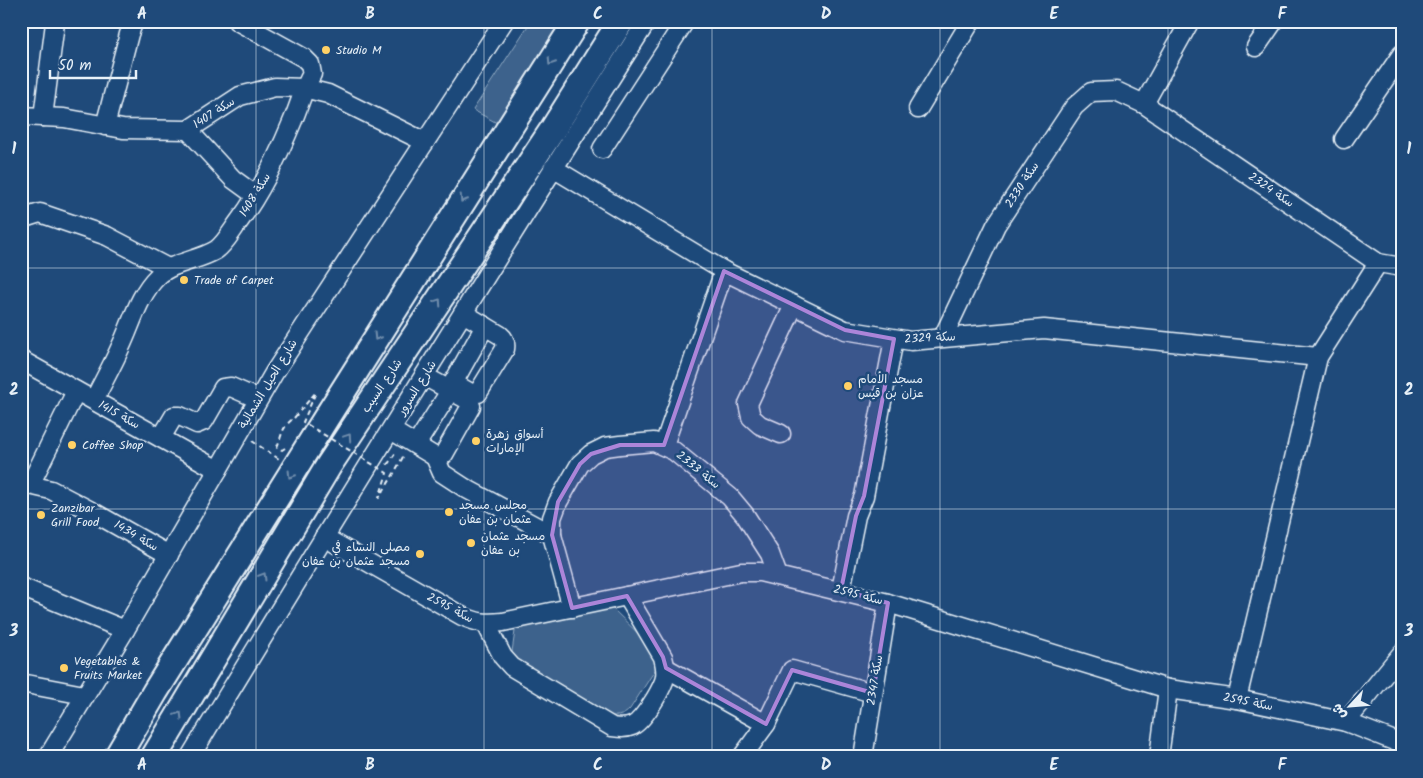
<svg xmlns="http://www.w3.org/2000/svg" width="1423" height="778" viewBox="0 0 1423 778" font-family="Kalam,'Playpen Sans Arabic',sans-serif">
  <style>
    .green { fill: #3c628c; stroke: #92aac2 }
    .lines { fill: none; stroke-linecap: round; stroke-linejoin: round }
    .minor-casing { stroke: #e8f1f8; stroke-width: 21 }
    .highway-casing { stroke: #e8f1f8; stroke-width: 29 }
    .path { stroke: #e8f1f8; stroke-width: 2; stroke-dasharray: 5 4; stroke-linecap: butt }
    .minor { stroke: #1f4a7a; stroke-width: 18 }
    .highway { stroke: #1f4a7a; stroke-width: 25 }
    .path-bridge { stroke: #e8f1f8; stroke-width: 2; stroke-dasharray: 5 4; stroke-linecap: butt }
    .oneway { stroke: #6f8dac }
    .marked { fill: #ac85d9; fill-opacity: 0.2; stroke: #ac85d9; stroke-width: 4; stroke-linejoin: round }
    .grid { fill: none; stroke: #e8f1f8; stroke-width: 1; stroke-opacity: 0.55 }
    .poi-dot { fill: #ffd166; stroke: #1f4a7a; stroke-width: 2 }
    .labels { text-anchor: middle; dominant-baseline: central; stroke-width: 5; stroke-linejoin: round; paint-order: stroke }
    .poi-label { font-size: 12px; fill: #e8f1f8; stroke: #1f4a7a; text-anchor: start }
    .street-label { font-size: 12px; fill: #e8f1f8; stroke: #1f4a7a }
    .neatline { fill: none; stroke: #e8f1f8; stroke-width: 2 }
    .grid-label { font-size: 16px; text-anchor: middle; font-weight: bold; fill: #e8f1f8 }
  </style>
  <rect width="100%" height="100%" fill="#1f4a7a"/>
  <filter id="ink" filterUnits="userSpaceOnUse"><feTurbulence type="fractalNoise" baseFrequency=".02" numOctaves="2"/><feDisplacementMap in="SourceGraphic" scale="10" xChannelSelector="R" yChannelSelector="G"/><feConvolveMatrix kernelMatrix="1 2 1 2 8 2 1 2 1" color-interpolation-filters="sRGB"/></filter>
  <g filter="url(#ink)">
    <g class="green">
      <path d="M531 21H561L497 123 473 110Z"/>
      <path d="M609 605 655 650 657 667 630 709C623 717 615 717 605 715L511 659 516 624Z"/>
    </g>
    <g class="lines">
      <g class="minor-casing">
        <g id="minor">
          <path d="M1256 47 1274 21"/>
          <path d="M1144 104 1190 21"/>
          <path d="M918 109 971 21"/>
          <path d="M21 116 64 118 123 129 188 130 240 96 275 87 304 88 328 94 425 142"/>
          <path d="M43 117 55 23"/>
          <path d="M105 126 129 34 134 21"/>
          <path d="M188 130 233 179 255 195"/>
          <path d="M1344 139 1402 54"/>
          <path d="M602 149 685 21"/>
          <path d="M553 168 724 271 845 330 911 341 1044 329 1318 357"/>
          <path d="M21 219 40 213 107 236 168 268"/>
          <path d="M943 337 996 225 1074 107 1091 92 1116 91 1144 104 1378 263 1402 267"/>
          <path d="M21 360 218 470"/>
          <path d="M453 383 485 326"/>
          <path d="M457 385 471 393H478L505 349C506 343 505 339 500 335L463 313"/>
          <path d="M94 400C103 382 113 364 121 346 132 323 139 294 158 276 172 262 198 261 216 250 225 244 233 229 240 220 262 190 279 154 293 120 300 104 303 89 312 74L310 64 304 58 237 21"/>
          <path d="M391 430 437 458H440L444 454 471 406 468 400 424 376"/>
          <path d="M781 434 760 425 751 417 748 404 794 305"/>
          <path d="M161 438 174 416H180L197 424 204 421 223 388 231 387 258 399"/>
          <path d="M416 445 450 391"/>
          <path d="M664 445 724 271"/>
          <path d="M435 457 442 473 465 488 552 535"/>
          <path d="M21 483 51 490 93 512 169 555"/>
          <path d="M30 485 76 391"/>
          <path d="M324 537 462 616C478 623 485 624 503 622L741 572H760L888 603 1168 689 1237 699 1346 722 1402 744"/>
          <path d="M21 587 125 630"/>
          <path d="M841 590 856 516 864 496 894 339"/>
          <path d="M572 608 552 535V518L558 502 580 464 591 454 605 447 620 445 654 442 674 451 730 497 745 515 770 554 778 576"/>
          <path d="M486 624 503 657 512 667 612 727C619 728 625 729 632 726 643 721 660 692 664 681 667 673 665 665 663 657L627 596"/>
          <path d="M666 668 766 724"/>
          <path d="M21 683 84 695"/>
          <path d="M1237 699 1318 357 1378 263"/>
          <path d="M1346 722 1402 653"/>
          <path d="M48 757 125 630 274 373 504 21"/>
          <path d="M190 757C340 510 492 264 647 21"/>
          <path d="M742 757 766 724 792 670 873 693"/>
          <path d="M863 757 888 603"/>
          <path d="M1159 757 1168 689"/>
        </g>
      </g>
      <g class="highway-casing">
        <g id="highway">
          <path d="M117 757 155 692 326 418 577 21"/>
          <path d="M154 757 329 465 553 129 621 21"/>
        </g>
      </g>
      <g class="path">
        <path d="M252 441 279 459"/>
        <path d="M285 448 282 450 277 447C283 433 281 428 294 418"/>
        <path d="M387 463 388 464 397 451"/>
        <path d="M392 477 404 455"/>
      </g>
      <use href="#minor" class="minor"/>
      <use href="#highway" class="highway"/>
      <path class="path-bridge" d="M294 418 316 392 303 422 387 473 379 498 392 477"/>
    </g>
    <defs><path id="oneway-chevron" d="M-2-3.5L2.5 0L-2 3.5" fill="none" stroke-width="1.6" stroke-linecap="round" stroke-linejoin="round" transform="scale(1.25)"/></defs>
    <g class="oneway">
      <use href="#oneway-chevron" transform="translate(551 62) rotate(123)"/>
      <use href="#oneway-chevron" transform="translate(463 199) rotate(123)"/>
      <use href="#oneway-chevron" transform="translate(438 302) rotate(-56)"/>
      <use href="#oneway-chevron" transform="translate(377 337) rotate(122)"/>
      <use href="#oneway-chevron" transform="translate(348 437) rotate(-56)"/>
      <use href="#oneway-chevron" transform="translate(291 475) rotate(122)"/>
      <use href="#oneway-chevron" transform="translate(263 576) rotate(-59)"/>
      <use href="#oneway-chevron" transform="translate(179 715) rotate(-59)"/>
    </g>
  </g>
  <path class="marked" d="M724 271 845 330 894 339 864 496 856 516 841 590 888 603 873 693 792 670 766 724 666 668 663 657 627 596 572 608 552 535 558 502 580 464 591 454 620 445H664Z"/>
  <path class="grid" d="M256 21V757M484 21V757M712 21V757M940 21V757M1168 21V757M21 268H1402M21 509H1402"/>
  <g class="poi-dot">
    <circle cx="326" cy="50" r="5"/>
    <circle cx="184" cy="280" r="5"/>
    <circle cx="848" cy="386" r="5"/>
    <circle cx="476" cy="441" r="5"/>
    <circle cx="72" cy="445" r="5"/>
    <circle cx="449" cy="512" r="5"/>
    <circle cx="41" cy="515" r="5"/>
    <circle cx="471" cy="543" r="5"/>
    <circle cx="420" cy="554" r="5"/>
    <circle cx="64" cy="668" r="5"/>
  </g>
  <g class="labels">
    <g class="poi-label">
      <text x="336" y="50">Studio M</text>
      <text x="194" y="280">Trade of Carpet</text>
      <text x="858" y="379">مسجد الأمام<tspan x="858" dy="14">عزان بن قيس</tspan></text>
      <text x="486" y="434">أسواق زهرة<tspan x="486" dy="14">الإمارات</tspan></text>
      <text x="82" y="445">Coffee Shop</text>
      <text x="459" y="505">مجلس مسجد<tspan x="459" dy="14">عثمان بن عفان</tspan></text>
      <text x="51" y="508">Zanzibar<tspan x="51" dy="14">Grill Food</tspan></text>
      <text x="481" y="536">مسجد عثمان<tspan x="481" dy="14">بن عفان</tspan></text>
      <text x="410" y="547" text-anchor="end">مصلى النساء في<tspan x="410" dy="14">مسجد عثمان بن عفان</tspan></text>
      <text x="74" y="661">Vegetables &amp;<tspan x="74" dy="14">Fruits Market</tspan></text>
    </g>
    <g class="street-label">
      <text transform="translate(214 113) rotate(-33)">سكة 1407</text>
      <text transform="translate(1022 185) rotate(-57)">سكة 2330</text>
      <text transform="translate(1271 190) rotate(34)">سكة 2324</text>
      <text transform="translate(255 195) rotate(-59)">سكة 1408</text>
      <text transform="translate(930 338) rotate(-3)">سكة 2329</text>
      <text transform="translate(268 384) rotate(-59)">شارع الحيل الشمالية</text>
      <text transform="translate(382 386) rotate(-56)">شارع السيب</text>
      <text transform="translate(417 388) rotate(-58)">شارع السرور</text>
      <text transform="translate(119 415) rotate(29)">سكة 1415</text>
      <text transform="translate(698 470) rotate(39)">سكة 2333</text>
      <text transform="translate(136 536) rotate(30)">سكة 1434</text>
      <text transform="translate(858 595) rotate(14)">سكة 2595</text>
      <text transform="translate(450 608) rotate(28)">سكة 2595</text>
      <text transform="translate(875 680) rotate(-81)">سكة 2347</text>
      <text transform="translate(1248 702) rotate(11)">سكة 2595</text>
    </g>
  </g>
  <rect width="1423" height="778" fill="none" stroke="#1f4a7a" stroke-width="55"/>
  <g transform="translate(1350 706) rotate(244)" stroke="#1f4a7a" stroke-width="4" paint-order="stroke">
  <path d="M0-4L9 19L0 12L-9 19Z" fill="#e8f1f8"/>
  <text y="-8" font-size="14" font-weight="bold" text-anchor="middle" fill="#e8f1f8">ش</text>
  </g>
  <path d="M50 70v8h86v-8" fill="none" stroke="#e8f1f8" stroke-width="2.5"/>
  <text x="58" y="70" font-size="15" fill="#e8f1f8" stroke="#1f4a7a" stroke-width="4" paint-order="stroke">50 m</text>
  <rect x="28" y="28" width="1368" height="722" class="neatline"/>
  <g class="grid-label">
    <text x="142" y="19">A</text>
    <text x="370" y="19">B</text>
    <text x="598" y="19">C</text>
    <text x="826" y="19">D</text>
    <text x="1054" y="19">E</text>
    <text x="1282" y="19">F</text>
    <text x="14" y="154">1</text>
    <text x="1409" y="154">1</text>
    <text x="14" y="395">2</text>
    <text x="1409" y="395">2</text>
    <text x="14" y="636">3</text>
    <text x="1409" y="636">3</text>
    <text x="142" y="770">A</text>
    <text x="370" y="770">B</text>
    <text x="598" y="770">C</text>
    <text x="826" y="770">D</text>
    <text x="1054" y="770">E</text>
    <text x="1282" y="770">F</text>
  </g>
</svg>
